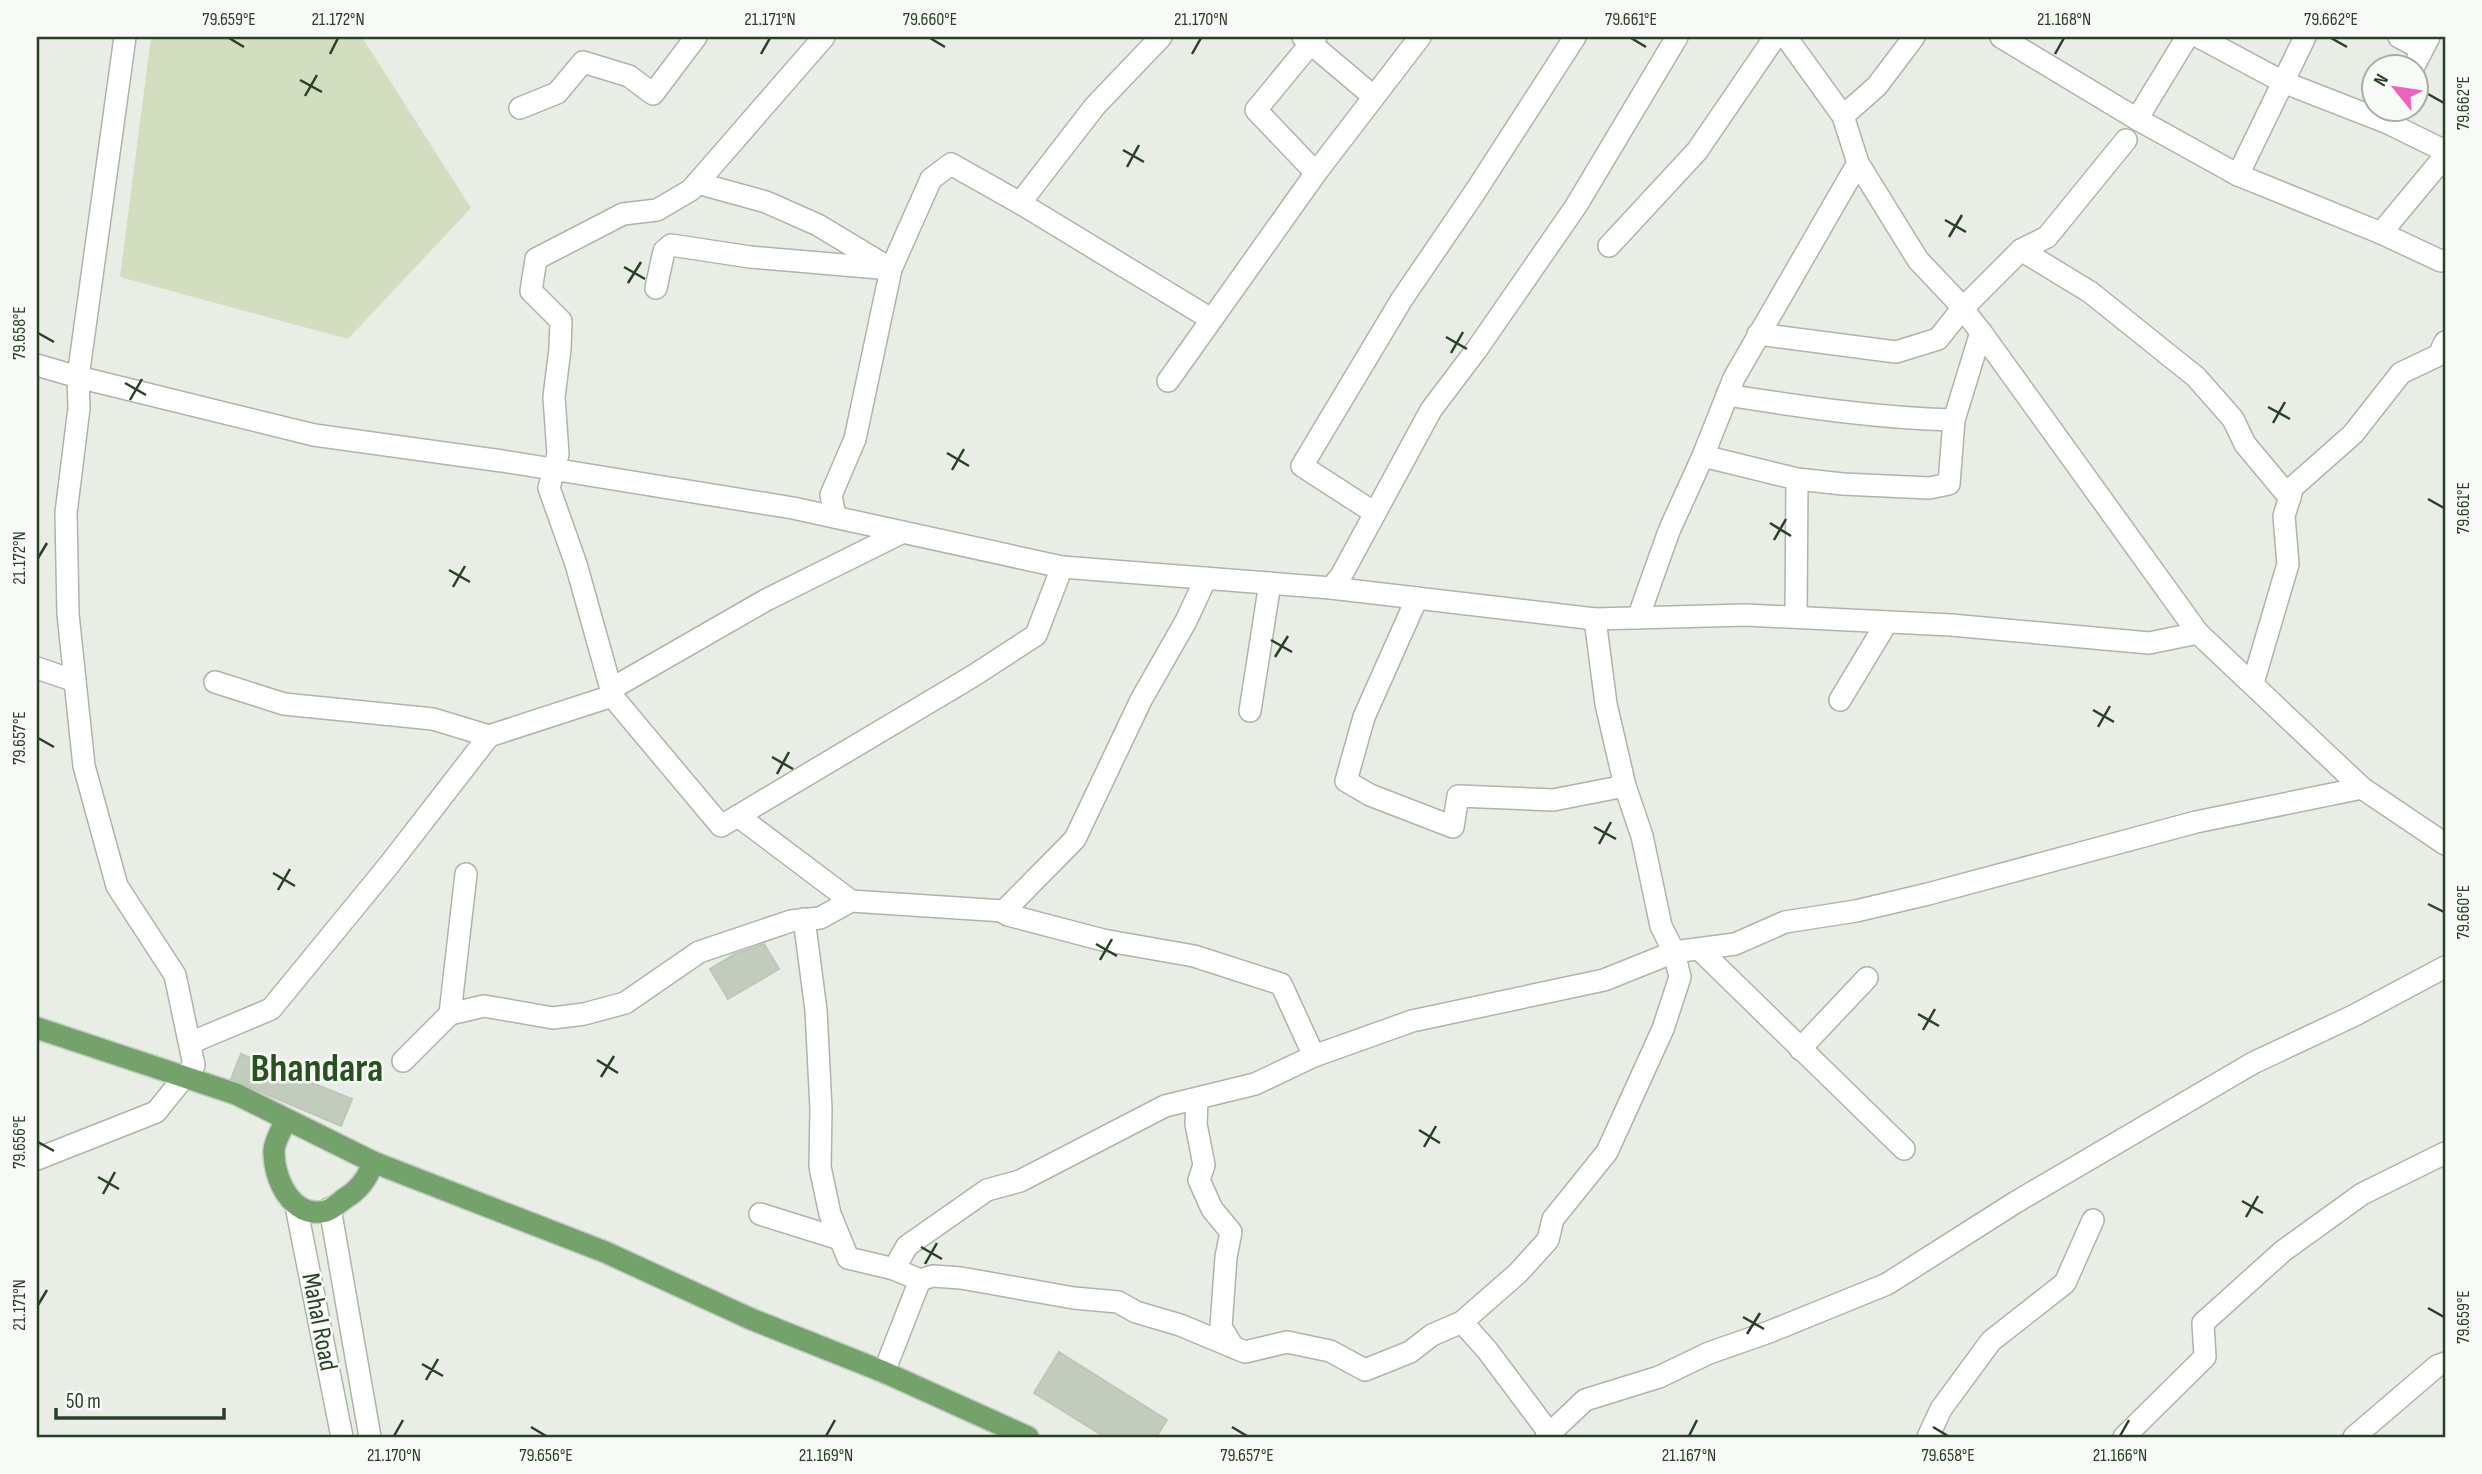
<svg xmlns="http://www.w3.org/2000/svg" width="2482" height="1474" viewBox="0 0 2482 1474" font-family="'Sofia Sans Condensed',sans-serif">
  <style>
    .green { fill: #d2debf }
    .building { fill: #c2ccbd; stroke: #bcc7b7; stroke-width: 2 }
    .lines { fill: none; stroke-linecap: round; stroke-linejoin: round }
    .minor-casing { stroke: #abb6a7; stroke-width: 24 }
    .tertiary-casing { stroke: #abb6a7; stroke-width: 24 }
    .primary-casing { stroke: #c3cac2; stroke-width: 24 }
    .minor { stroke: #fff; stroke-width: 21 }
    .tertiary { stroke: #fff; stroke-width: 21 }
    .primary { stroke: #73a26b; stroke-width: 21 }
    .ticks { fill: none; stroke: #284024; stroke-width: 2.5 }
    .labels { text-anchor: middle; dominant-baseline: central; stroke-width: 5; stroke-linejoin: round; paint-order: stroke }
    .street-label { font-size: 26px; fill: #284024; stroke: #f7faf6 }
    .town-label { font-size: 40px; font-weight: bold; fill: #275220; stroke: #f7faf6 }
    .neatline { fill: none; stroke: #284024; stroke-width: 2.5 }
    .ticks-label { font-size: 18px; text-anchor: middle; fill: #284024 }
  </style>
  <rect width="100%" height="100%" fill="#e8eee5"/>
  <path class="green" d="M151 37H362L471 208 348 339 120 277Z"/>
  <g class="building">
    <path d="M764 944 779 969 728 999 710 969 735 954Z"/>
    <path d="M241 1054 352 1099 341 1126 231 1079Z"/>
    <path d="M1059 1352 1167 1420 1156 1437H1105L1034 1393Z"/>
  </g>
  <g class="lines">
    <g class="minor-casing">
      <g id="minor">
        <path d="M125 37 78 377 314 435 502 461 793 508 1062 567 1331 588 1595 619 1746 615 1951 625 2149 643 2198 633"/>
        <path d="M824 37 691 190 657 210 623 214 536 259 531 291 561 321 560 349 554 397 558 454 549 488 576 564 611 689 766 600 903 532"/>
        <path d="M1303 37 1373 96"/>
        <path d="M2001 37 2137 119 2238 175 2381 233 2441 261"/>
        <path d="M2199 37 2283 82 2388 123"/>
        <path d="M2399 37 2422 49"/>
        <path d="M2414 66 2429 37"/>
        <path d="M520 108 557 93 583 62 629 76 653 94 696 37"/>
        <path d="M2395 108 2388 123 2445 151"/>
        <path d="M1843 116 1877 86 1914 37"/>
        <path d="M2137 119 2187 37"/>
        <path d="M1316 173 1256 110 1316 37"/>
        <path d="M2238 175 2305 37"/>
        <path d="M1020 203 1211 319"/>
        <path d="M2381 233 2445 156"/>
        <path d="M1609 246 1697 151 1775 37"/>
        <path d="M2021 250 2047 237 2126 140"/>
        <path d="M656 288 664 251 671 245 750 257 891 269 818 225 766 202 697 183"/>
        <path d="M1758 334 1896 352 1938 339 1962 309 2021 250 2090 292 2196 377 2233 419 2245 444 2290 498"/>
        <path d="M37 365 78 377 79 408 66 513 68 614 84 766 117 886 175 975 194 1065 156 1112 37 1159"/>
        <path d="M1168 381 1318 170 1420 37"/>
        <path d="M1727 395C1802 407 1877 418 1954 420"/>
        <path d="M1703 456 1797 479 1843 484 1929 488 1949 484 1954 420 1981 332"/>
        <path d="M1375 513 1302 466 1402 299 1475 192 1575 37"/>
        <path d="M835 517 831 495 855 439 891 269 931 179 951 164 1020 203 1095 106 1161 37"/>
        <path d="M1331 588 1341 576 1431 410 1477 349 1576 206 1677 37"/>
        <path d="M1417 598 1364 717 1346 781 1370 795 1453 827 1458 796 1553 800 1625 786"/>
        <path d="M1796 617 1797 479"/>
        <path d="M1638 618 1669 531 1703 456 1734 378 1858 163"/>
        <path d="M37 668 75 681"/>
        <path d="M215 682 284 704 433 719 489 736"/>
        <path d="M2253 683 2288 564 2284 516 2293 487 2353 434 2401 373 2439 355 2445 342"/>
        <path d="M612 696 721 826 973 676 1036 635 1062 567"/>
        <path d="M1840 700 1887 622"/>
        <path d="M1250 711 1270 583"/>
        <path d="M738 816 851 901"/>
        <path d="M1001 911 1008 915 1103 940 1194 956 1281 984 1314 1056"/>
        <path d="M804 919 816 1010 821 1109 820 1167 830 1214 848 1258 894 1269"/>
        <path d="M1699 949 1904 1149"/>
        <path d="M450 1014 466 874"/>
        <path d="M190 1043 271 1009 389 865 489 736 612 696 611 689"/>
        <path d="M1800 1049 1867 978"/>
        <path d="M403 1061 450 1014 484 1006 553 1018 584 1014 625 1003 699 952 791 921 820 918 851 901 1004 911 1075 839 1141 700 1186 621 1206 578"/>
        <path d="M1197 1099 1196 1124 1204 1165 1199 1180 1212 1209 1231 1232 1226 1257 1221 1327 1233 1347"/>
        <path d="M760 1214 840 1239"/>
        <path d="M920 1280 933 1276 961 1278 1074 1298 1118 1302 1136 1312 1180 1325 1245 1352 1287 1342 1330 1351 1365 1370 1410 1352 1432 1335 1462 1322"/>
        <path d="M884 1372 920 1280 894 1269 907 1246 987 1190 1020 1181 1165 1106 1255 1084 1314 1056 1412 1021 1604 980 1674 952 1661 926 1642 836 1625 786 1606 704 1595 619"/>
        <path d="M1548 1435 1547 1430 1487 1350 1462 1322 1518 1273 1548 1240 1553 1219 1607 1152 1663 1029 1680 977 1674 952 1735 944 1785 922 1856 911 1928 894 2196 822 2362 788"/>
        <path d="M1546 1437 1585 1400 1659 1377 1709 1353 1769 1332 1887 1284 2016 1202 2253 1063 2353 1016 2445 967"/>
        <path d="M1928 1437 1941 1409 1991 1341 2065 1283 2093 1220"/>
        <path d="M2124 1437 2205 1357 2203 1323 2283 1251 2362 1194 2445 1153"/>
        <path d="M2354 1437 2437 1366 2445 1363"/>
      </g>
    </g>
    <g class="tertiary-casing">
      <g id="tertiary">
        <path d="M1786 37 1843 116 1858 163 1918 260 1954 298 1981 332 2198 633 2362 788 2445 844"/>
        <path d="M296 1206 342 1437"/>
        <path d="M330 1208 370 1437"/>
      </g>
    </g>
    <g class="primary-casing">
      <g id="primary">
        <path d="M37 1028 236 1094 373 1162C368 1179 359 1190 344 1199 339 1203 332 1209 326 1211 292 1220 273 1178 274 1150 275 1140 282 1129 286 1120"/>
        <path d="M373 1162 605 1252 751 1319 884 1372 1028 1437"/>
      </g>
    </g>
    <use href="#minor" class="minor"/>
    <use href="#tertiary" class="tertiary"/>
    <use href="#primary" class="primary"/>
  </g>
  <path class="ticks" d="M229 38 244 47M930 38 945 47M1631 38 1646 47M2331 38 2347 47M330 54 338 38M761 54 770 38M1192 54 1201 38M2055 54 2064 38M300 80 322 92M2428 94 2444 103M305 96 317 75M1123 150 1144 162M1127 167 1139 145M1945 220 1966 232M1949 237 1962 215M624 267 645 279M628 283 641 262M38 333 54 342M1446 337 1467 349M1451 353 1463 332M125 383 146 395M130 400 142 379M2268 407 2290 419M2273 423 2285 402M947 453 969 466M952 470 964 449M2428 499 2444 508M1770 523 1791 536M1774 540 1786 519M38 558 47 543M449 570 470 582M453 587 465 566M1271 640 1292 652M1275 657 1288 636M2093 710 2114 722M2098 727 2110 706M38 738 54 747M772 757 793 769M777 774 789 752M1594 827 1616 839M1599 844 1611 822M273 873 295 886M278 890 290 869M2428 904 2444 912M1096 944 1117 956M1100 960 1112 939M1918 1014 1939 1026M1923 1030 1935 1009M597 1060 618 1073M601 1077 614 1056M1419 1130 1440 1143M38 1142 54 1151M1424 1147 1436 1126M98 1177 119 1189M103 1194 115 1172M2242 1201 2263 1213M2246 1217 2258 1196M921 1247 942 1259M925 1264 937 1243M38 1305 47 1290M2428 1308 2444 1317M1743 1317 1764 1329M1747 1334 1760 1313M422 1364 443 1376M426 1380 438 1359M531 1427 546 1436M1232 1427 1247 1436M1933 1427 1948 1436M394 1436 403 1420M826 1436 835 1420M1689 1436 1697 1420M2120 1436 2129 1420"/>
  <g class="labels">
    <g class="street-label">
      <text transform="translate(319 1322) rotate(79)">Mahal Road</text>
    </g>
    <g class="town-label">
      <text x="317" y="1069">Bhandara</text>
    </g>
  </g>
  <rect width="2482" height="1474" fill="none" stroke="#f7faf6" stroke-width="77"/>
  <g transform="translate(2395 88) rotate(300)"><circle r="33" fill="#f7faf6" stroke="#a4b0a2" stroke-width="2"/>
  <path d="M0-5L12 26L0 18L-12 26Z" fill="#ef62bc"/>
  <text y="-10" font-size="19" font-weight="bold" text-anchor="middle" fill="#284024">N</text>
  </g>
  <path d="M56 1408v10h168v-10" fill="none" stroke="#284024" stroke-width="3.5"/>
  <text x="66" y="1408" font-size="21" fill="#284024" stroke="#f7faf6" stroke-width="5" paint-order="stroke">50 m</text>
  <rect x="38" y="38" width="2406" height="1398" class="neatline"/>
  <g class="ticks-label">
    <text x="229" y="25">79.659°E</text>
    <text x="338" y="25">21.172°N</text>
    <text x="770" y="25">21.171°N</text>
    <text x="930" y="25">79.660°E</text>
    <text x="1201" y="25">21.170°N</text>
    <text x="1631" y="25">79.661°E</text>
    <text x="2064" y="25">21.168°N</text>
    <text x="2331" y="25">79.662°E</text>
    <text transform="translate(2463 103) rotate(-90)" y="6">79.662°E</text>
    <text transform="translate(19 333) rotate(-90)" y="6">79.658°E</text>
    <text transform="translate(2463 508) rotate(-90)" y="6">79.661°E</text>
    <text transform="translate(19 558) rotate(-90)" y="6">21.172°N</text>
    <text transform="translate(19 738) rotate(-90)" y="6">79.657°E</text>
    <text transform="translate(2463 912) rotate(-90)" y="6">79.660°E</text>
    <text transform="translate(19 1142) rotate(-90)" y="6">79.656°E</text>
    <text transform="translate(19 1305) rotate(-90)" y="6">21.171°N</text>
    <text transform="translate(2463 1317) rotate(-90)" y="6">79.659°E</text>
    <text x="394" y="1461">21.170°N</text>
    <text x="546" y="1461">79.656°E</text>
    <text x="826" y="1461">21.169°N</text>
    <text x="1247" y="1461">79.657°E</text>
    <text x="1689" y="1461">21.167°N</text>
    <text x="1948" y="1461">79.658°E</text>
    <text x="2120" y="1461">21.166°N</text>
  </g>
</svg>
